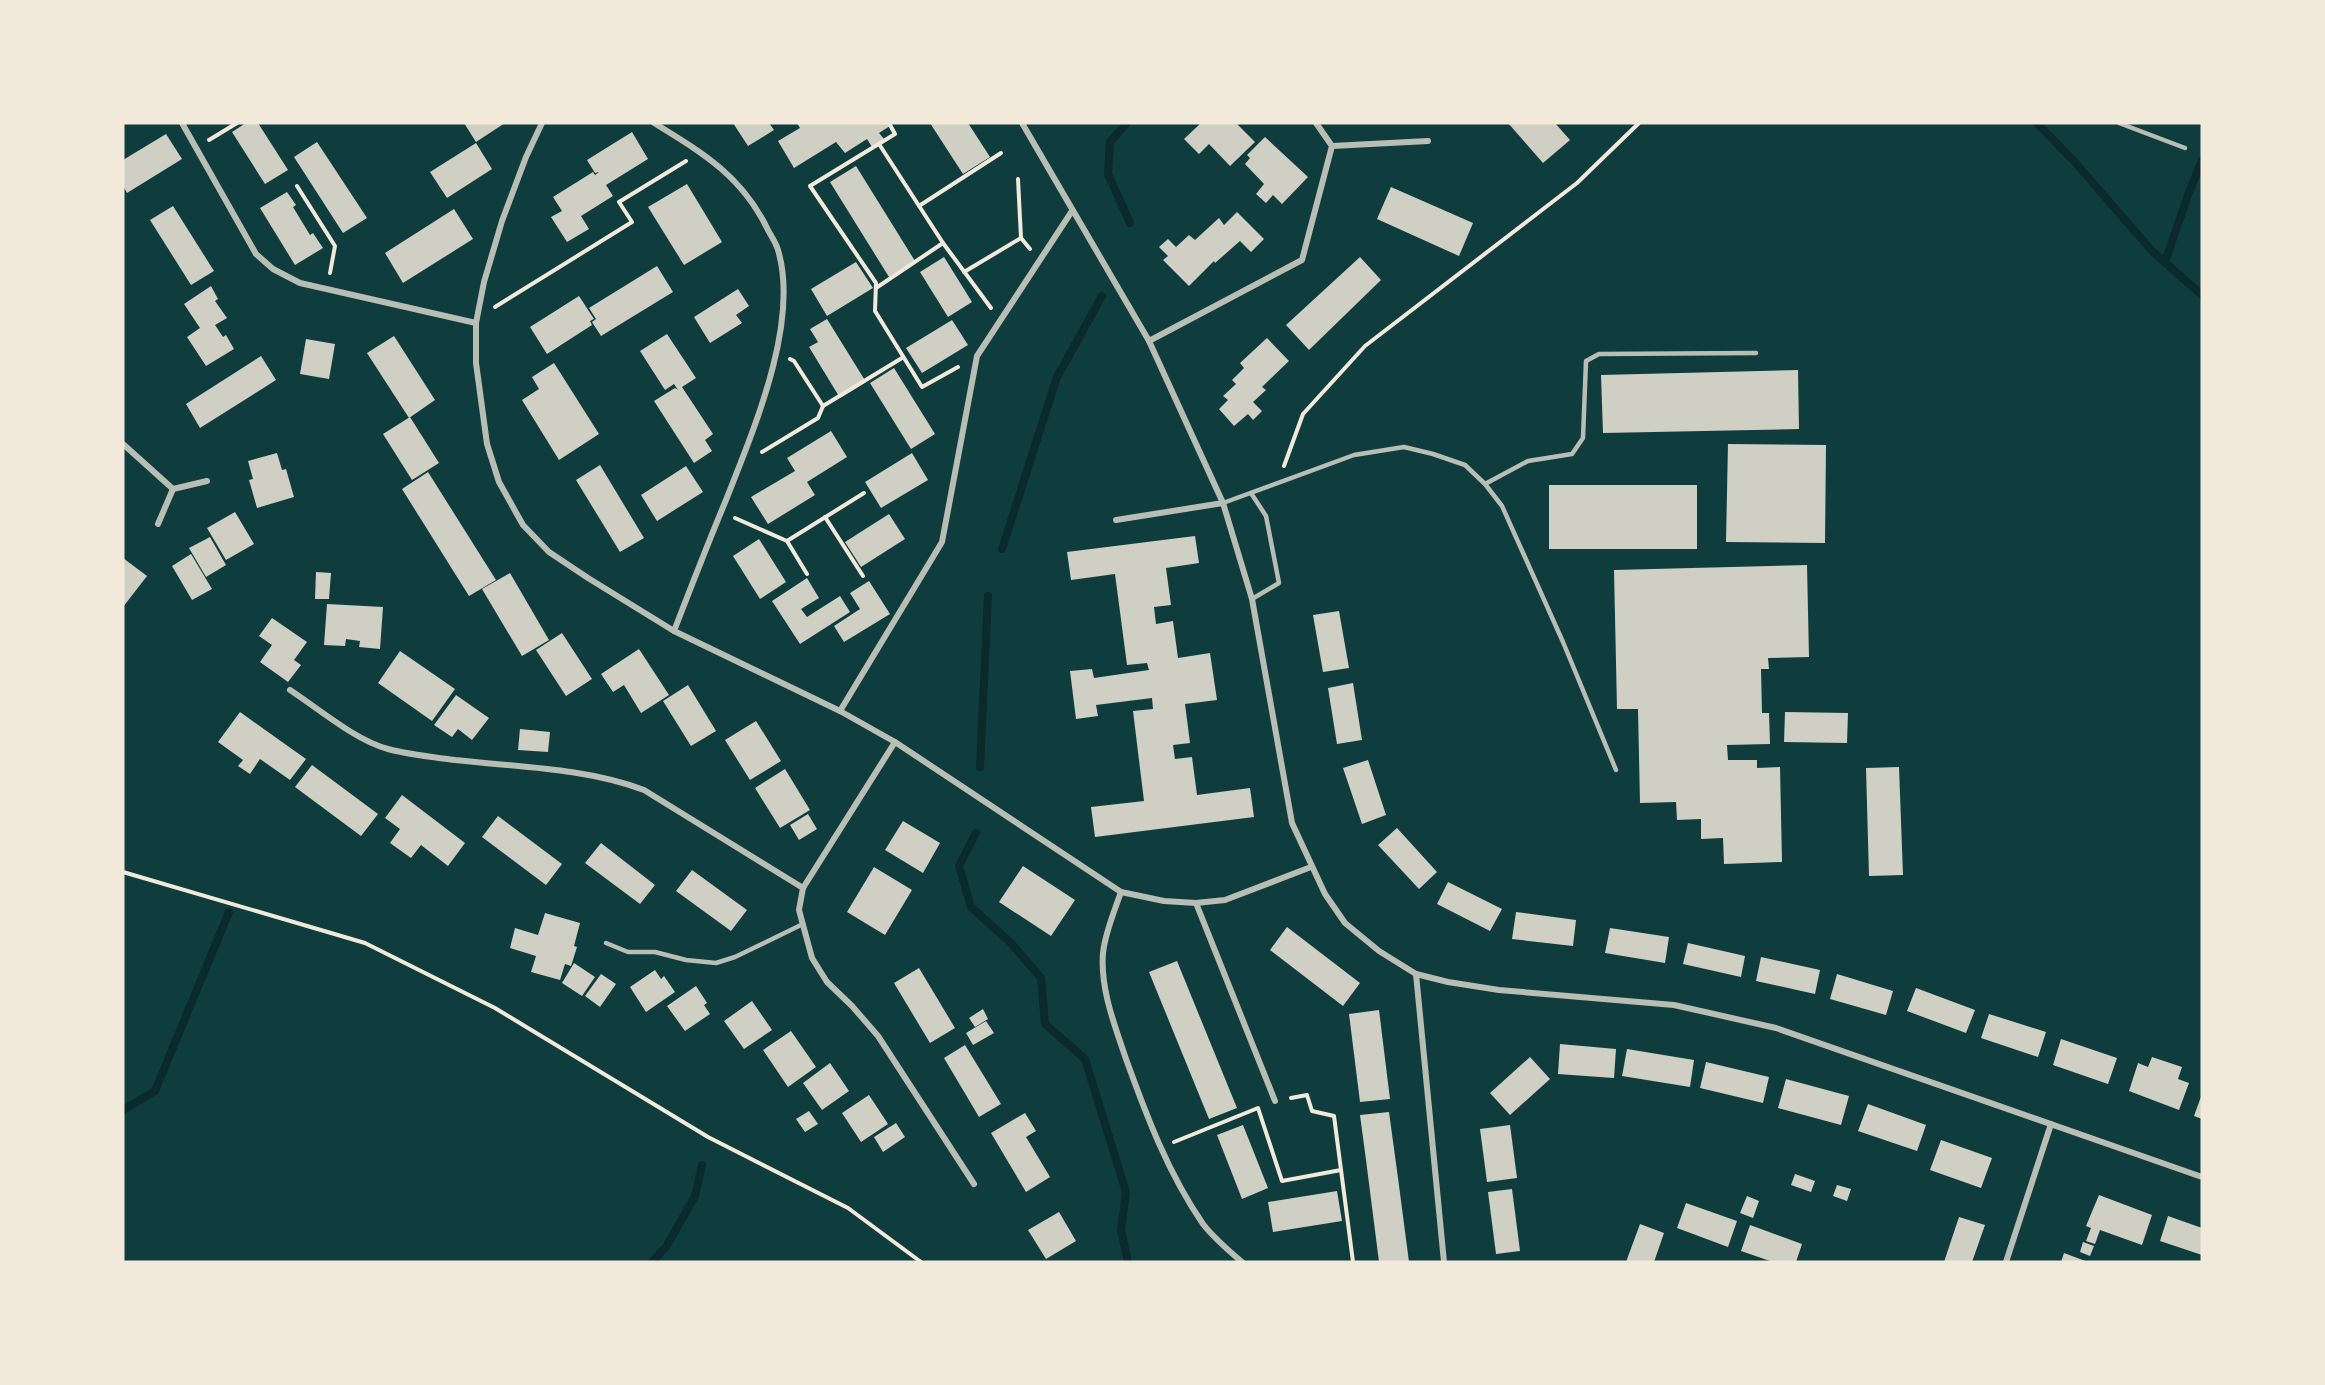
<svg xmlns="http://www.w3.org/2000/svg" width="2325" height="1385" viewBox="0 0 2325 1385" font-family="Literata,serif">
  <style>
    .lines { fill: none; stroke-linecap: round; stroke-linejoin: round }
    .stream { stroke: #0a2a2b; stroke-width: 8 }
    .building { fill: #cfcfc3 }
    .path { stroke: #f1e9da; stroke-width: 4 }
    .service { stroke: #b8beb3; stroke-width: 4.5 }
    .minor { stroke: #b8beb3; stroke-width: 6 }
  </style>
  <rect width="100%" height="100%" fill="#0f3d3e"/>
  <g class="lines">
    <g class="stream">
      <path d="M1127 123 1110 142 1108 174 1130 223"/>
      <path d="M2037 123 2073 160 2153 252 2202 295"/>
      <path d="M2165 262 2188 195 2202 160"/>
      <path d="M1002 549 1057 377 1102 296"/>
      <path d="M980 767 988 596"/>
      <path d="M976 833 959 866 971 907 1011 943 1041 978 1045 1024 1085 1059 1126 1192 1121 1230 1128 1262"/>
      <path d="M123 1110 155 1091 229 912"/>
      <path d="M652 1262 666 1247 695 1196 702 1165"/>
    </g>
  </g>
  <g class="building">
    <path d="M246 123H258L288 170 265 184 232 132Z"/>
    <path d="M464 123H505L476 142Z"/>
    <path d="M733 123H769L774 130 748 146Z"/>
    <path d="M797 123H888L890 126 879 133 884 139 872 147 867 139 845 153 836 142 794 168 778 141 800 128Z"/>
    <path d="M930 123H968L990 157 963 174Z"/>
    <path d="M1201 123H1236L1255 142 1230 166 1209 144 1199 154 1184 139Z"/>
    <path d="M1508 123H1555L1570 140 1543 163Z"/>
    <path d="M632 132 648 159 606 185 613 196 581 216 589 229 567 242 551 217 562 211 553 197 593 172 595 175 599 172 595 173 587 160Z"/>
    <path d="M166 134 182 159 127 193 123 186V160Z"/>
    <path d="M1265 137 1308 177 1282 204 1273 195 1266 203 1256 194 1264 184 1245 164 1250 158 1247 155Z"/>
    <path d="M317 142 367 218 343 233 294 157Z"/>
    <path d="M476 143 492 169 447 198 430 172Z"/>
    <path d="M856 166 915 261 889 277 830 182Z"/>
    <path d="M687 184 722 242 684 265 648 207Z"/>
    <path d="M1391 187 1473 223 1459 256 1377 219Z"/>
    <path d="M287 192 296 205 293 207 310 235 313 233 323 248 295 265 260 208Z"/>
    <path d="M173 206 214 271 191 285 150 220Z"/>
    <path d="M454 209 473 239 403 283 385 253Z"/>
    <path d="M1237 212 1264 239 1251 252 1240 241 1215 263 1214 261 1189 286 1163 260 1168 256 1159 247 1168 239 1176 247 1189 235 1195 240 1219 218 1224 225Z"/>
    <path d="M944 257 972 302 948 317 920 272Z"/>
    <path d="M1360 257 1381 280 1309 350 1286 325Z"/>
    <path d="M856 262 873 288 827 316 811 289Z"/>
    <path d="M657 266 673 292 601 336 592 322 596 319 589 308Z"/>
    <path d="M211 286 218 299 215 301 227 318 215 325 223 337 226 335 234 349 206 366 187 337 200 328 184 304Z"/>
    <path d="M738 289 749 306 736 315 742 323 710 343 694 317Z"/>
    <path d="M579 296 594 319 590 321 592 325 547 354 530 327Z"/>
    <path d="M827 319 866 382 840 398 809 347 818 342 810 329Z"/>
    <path d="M952 320 968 345 922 373 906 348Z"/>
    <path d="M667 334 696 378 682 387 713 434 705 440 712 451 694 463 654 401 675 388 678 390 674 384 665 390 640 351Z"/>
    <path d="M394 336 435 400 409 418 367 353Z"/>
    <path d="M1267 338 1289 361 1262 387 1266 390 1253 402 1262 411 1253 420 1248 414 1234 426 1219 409 1228 400 1223 396 1236 384 1232 380 1244 368 1240 363Z"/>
    <path d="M306 339 335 344 329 379 300 374Z"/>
    <path d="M261 356 276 380 200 428 186 404Z"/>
    <path d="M554 363 599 434 559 460 522 400 539 389 532 377Z"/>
    <path d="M894 368 935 434 911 449 870 383Z"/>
    <path d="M1798 370 1799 429 1603 433 1601 375Z"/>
    <path d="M410 417 439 463 412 480 383 434Z"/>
    <path d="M831 431 847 457 807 482 815 495 768 524 751 497 795 471 787 458Z"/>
    <path d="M1728 444 1826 445 1825 543 1726 542Z"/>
    <path d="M277 453 282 470 286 469 294 497 257 508 249 480 253 479 248 461Z"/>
    <path d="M912 453 928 480 881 508 865 482Z"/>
    <path d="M600 465 644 538 620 552 576 480Z"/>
    <path d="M686 466 703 492 657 521 641 495Z"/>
    <path d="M428 472 496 580 469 596 402 489Z"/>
    <rect x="1549" y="485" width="148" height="64"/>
    <path d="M235 512 254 544 226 560 207 528Z"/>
    <path d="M889 514 905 539 861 567 845 542Z"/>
    <path d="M1195 536 1199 563 1166 568 1171 605 1154 607 1156 624 1173 621 1178 658 1210 653 1217 700 1185 704 1190 743 1173 745 1175 759 1192 757 1197 795 1250 788 1254 817 1095 837 1091 807 1144 801 1133 711 1153 709 1152 698 1096 705 1098 716 1076 719 1070 671 1092 669 1094 678 1149 670 1147 663 1127 665 1115 574 1071 580 1067 552Z"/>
    <path d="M210 537 226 565 206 577 189 548Z"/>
    <path d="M759 539 786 582 760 599 733 556Z"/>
    <path d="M191 554 212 589 192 600 172 566Z"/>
    <path d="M123 558 147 576 123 607Z"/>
    <path d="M1807 565 1809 657 1768 658 1769 669H1761L1762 713H1769L1770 744 1727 745 1728 760H1757V768L1780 767 1782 862 1724 864 1723 838 1701 839V819L1677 820 1676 802 1640 803 1638 709H1617L1614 570Z"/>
    <path d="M316 572 331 573 329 599H315Z"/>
    <path d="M510 573 549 640 522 656 482 589Z"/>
    <path d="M807 578 819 598 801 609 807 617 840 596 850 612 800 644 772 601Z"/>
    <path d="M869 581 890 614 844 642 834 626 860 609 850 593Z"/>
    <path d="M327 604 383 607 380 649 359 647 360 641 346 639 345 646 324 645Z"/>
    <path d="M1339 611 1349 668 1323 672 1313 615Z"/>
    <path d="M272 618 307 642 294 660 301 665 288 682 260 662 272 645 259 636Z"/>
    <path d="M562 633 592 679 566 696 536 650Z"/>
    <path d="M639 649 669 695 641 713 624 685 613 692 601 674Z"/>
    <path d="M400 651 455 689 432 721 378 683Z"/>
    <path d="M1353 683 1362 740 1337 744 1328 688Z"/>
    <path d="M688 685 716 731 691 746 663 701Z"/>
    <path d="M456 695 489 718 472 740 458 729 452 737 434 725Z"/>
    <path d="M240 712 306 759 290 780 260 759 250 774 238 766 243 760 218 742Z"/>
    <path d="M1785 712 1848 713 1847 743 1784 742Z"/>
    <path d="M756 721 781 761 750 780 725 740Z"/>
    <path d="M520 729 550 732 548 752 518 750Z"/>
    <path d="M1368 760 1386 815 1362 824 1343 768Z"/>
    <path d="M312 765 378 814 361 836 295 787Z"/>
    <path d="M1899 767 1903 875 1869 876 1866 768Z"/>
    <path d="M785 769 810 810 780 828 755 788Z"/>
    <path d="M402 795 465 843 448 866 421 845 411 858 390 843 400 829 385 818Z"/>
    <path d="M808 814 817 829 799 840 790 825Z"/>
    <path d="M498 816 562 864 546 885 482 837Z"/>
    <path d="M903 821 940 843 923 873 885 850Z"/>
    <path d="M1397 828 1437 872 1419 889 1378 845Z"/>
    <path d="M601 843 655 885 640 904 585 863Z"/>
    <path d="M1023 866 1075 900 1051 936 999 902Z"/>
    <path d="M874 867 912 890 885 935 847 912Z"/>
    <path d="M692 870 747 910 731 931 676 891Z"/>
    <path d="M1448 882 1502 909 1490 931 1437 904Z"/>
    <path d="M1516 912 1576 920 1573 946 1512 939Z"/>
    <path d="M545 913 580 923 574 946 577 947 571 966 565 964 560 980 531 972 536 956 510 948 515 928 538 935Z"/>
    <path d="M1287 927 1360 983 1343 1006 1270 950Z"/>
    <path d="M1610 928 1669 937 1665 963 1605 953Z"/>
    <path d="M1688 943 1745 956 1741 977 1683 964Z"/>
    <path d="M1761 957 1820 970 1815 994 1756 981Z"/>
    <path d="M1177 961 1237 1108 1209 1119 1149 972Z"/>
    <path d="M574 963 595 977 582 996 562 983Z"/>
    <path d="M919 968 955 1028 930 1043 894 983Z"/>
    <path d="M655 970 661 979 664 976 675 992 646 1012 630 987Z"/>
    <path d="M601 974 616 984 600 1007 585 996Z"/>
    <path d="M1837 974 1893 991 1886 1015 1830 999Z"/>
    <path d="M696 986 707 1003 704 1005 710 1014 685 1031 667 1006Z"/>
    <path d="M1916 988 1975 1010 1966 1033 1907 1011Z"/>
    <path d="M752 1001 772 1030 744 1049 724 1021Z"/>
    <path d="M983 1009 988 1019 975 1027 969 1018Z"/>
    <path d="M1379 1010 1390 1099 1360 1102 1349 1014Z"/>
    <path d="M1989 1014 2046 1032 2038 1057 1981 1038Z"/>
    <path d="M986 1021 994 1033 973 1045 966 1033Z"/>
    <path d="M791 1031 816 1067 788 1087 763 1050Z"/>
    <path d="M2061 1039 2117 1058 2108 1084 2053 1065Z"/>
    <path d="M1560 1044 1616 1049 1614 1078 1558 1074Z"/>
    <path d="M965 1045 1001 1104 979 1117 944 1058Z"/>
    <path d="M1627 1049 1694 1060 1690 1087 1622 1076Z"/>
    <path d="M1530 1057 1550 1079 1510 1115 1490 1093Z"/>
    <path d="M2152 1057 2182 1067 2178 1079 2189 1083 2179 1110 2129 1091 2138 1063 2148 1067Z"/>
    <path d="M1706 1062 1769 1077 1763 1103 1700 1088Z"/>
    <path d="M830 1063 849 1091 822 1110 803 1083Z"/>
    <path d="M1786 1079 1849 1096 1841 1125 1778 1108Z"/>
    <path d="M2202 1094V1119L2194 1116Z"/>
    <path d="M869 1095 888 1124 861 1142 842 1113Z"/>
    <path d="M1868 1104 1926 1125 1917 1151 1858 1131Z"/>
    <path d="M809 1111 818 1124 805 1132 796 1119Z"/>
    <path d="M1389 1112 1398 1178 1409 1262H1379L1366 1160 1360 1115Z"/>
    <path d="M1025 1113 1036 1131 1026 1137 1050 1177 1026 1192 991 1133Z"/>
    <path d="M896 1123 905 1137 883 1152 874 1137Z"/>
    <path d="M1243 1125 1268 1188 1242 1199 1217 1135Z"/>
    <path d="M1510 1125 1517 1178 1487 1182 1480 1129Z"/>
    <path d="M1941 1140 1992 1158 1981 1188 1930 1170Z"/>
    <path d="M1795 1174 1815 1181 1811 1192 1791 1185Z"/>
    <path d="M1837 1185 1851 1189 1847 1201 1833 1196Z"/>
    <path d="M1512 1189 1520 1251 1496 1254 1488 1192Z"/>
    <path d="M1337 1191 1342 1221 1273 1232 1268 1202Z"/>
    <path d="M2099 1195 2152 1215 2142 1245 2100 1230 2095 1244 2086 1241 2091 1228 2086 1226Z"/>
    <path d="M1747 1196 1759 1201 1753 1218 1740 1213Z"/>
    <path d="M1686 1203 1737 1221 1728 1247 1677 1228Z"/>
    <path d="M1059 1212 1076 1241 1046 1259 1028 1230Z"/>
    <path d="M2168 1216 2202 1228V1255L2160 1241Z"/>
    <path d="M1959 1217 1985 1225 1972 1262H1944Z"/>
    <path d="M1640 1224 1664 1233 1654 1262H1626Z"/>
    <path d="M1750 1225 1802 1244 1796 1262H1773L1741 1251Z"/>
    <path d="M2083 1242 2094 1246 2090 1256 2080 1252Z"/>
    <path d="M2064 1253 2088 1262H2061Z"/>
  </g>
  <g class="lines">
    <g class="path">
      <path d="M889 123 895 134 810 186 876 283 875 311 922 387 958 367"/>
      <path d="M209 140 237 123"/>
      <path d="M1018 179 1021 238"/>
      <path d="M297 186 335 246 330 273"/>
      <path d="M919 206 1001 153"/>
      <path d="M943 243 991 308"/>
      <path d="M964 272 1021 238 1030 249"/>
      <path d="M876 288 943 243 879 144"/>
      <path d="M495 307 632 222 619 202 686 161"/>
      <path d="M823 406 902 358"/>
      <path d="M762 452 818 418 823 406 794 361 790 359"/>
      <path d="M1284 466 1303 414 1365 346 1577 183 1639 123"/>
      <path d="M825 517 863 576"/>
      <path d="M735 518 787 541 807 574"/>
      <path d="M787 541 864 493"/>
      <path d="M123 872 365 943 495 1008 708 1137 848 1208 921 1262"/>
      <path d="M1291 1098 1307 1095 1312 1111 1334 1116 1353 1262"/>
      <path d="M1174 1142 1258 1108 1282 1181 1341 1170"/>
    </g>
    <g class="service">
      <path d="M2119 123 2185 148"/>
      <path d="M1485 484 1528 461 1572 454 1583 438 1586 361 1599 354 1756 353"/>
      <path d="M1251 493 1266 516 1279 583 1252 599"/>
      <path d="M1223 503 1354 455 1404 447 1433 454 1465 465 1485 484 1502 506 1563 642 1616 770"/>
      <path d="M606 943 628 952H655L686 960 716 963 735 957 803 924"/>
    </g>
    <g class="minor">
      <path d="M182 123 256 254 273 269 300 283 476 323"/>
      <path d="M542 123 526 157 502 221 484 282 476 323V363L487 444 499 482 523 525 549 552 588 578 674 631 840 711 895 742 1121 892 1164 901 1196 903 1225 900 1311 867"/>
      <path d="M654 123C703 153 742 176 768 230 771 236 776 243 778 250 800 323 753 431 726 500 708 543 691 587 674 631"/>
      <path d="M1022 123 1149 341 1223 503 1252 599 1292 823 1325 894 1345 923 1379 951 1416 974 1448 982 1499 990 1674 1005 1776 1028 2202 1177"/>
      <path d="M1332 146 1428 141"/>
      <path d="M1149 341 1302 260 1332 146 1316 123"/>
      <path d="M123 444 173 489"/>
      <path d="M1116 520 1223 503"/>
      <path d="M158 524 173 489 207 481"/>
      <path d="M290 690C319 709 355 740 388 749 410 755 433 757 455 760 518 767 585 768 644 790L803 888"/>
      <path d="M840 711 942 542 977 356 1072 211"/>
      <path d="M895 742 803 888 799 910 812 958 827 982 852 1006 878 1036 974 1184"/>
      <path d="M1121 892C1114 912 1105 933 1103 953 1100 989 1115 1026 1126 1059 1147 1117 1168 1173 1203 1224 1213 1237 1229 1251 1242 1262"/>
      <path d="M1196 903 1275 1101"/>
      <path d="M1416 974 1444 1262"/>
      <path d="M2006 1262 2051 1124"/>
    </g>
  </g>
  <rect width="2325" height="1385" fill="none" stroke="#f1e9da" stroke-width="249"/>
</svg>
